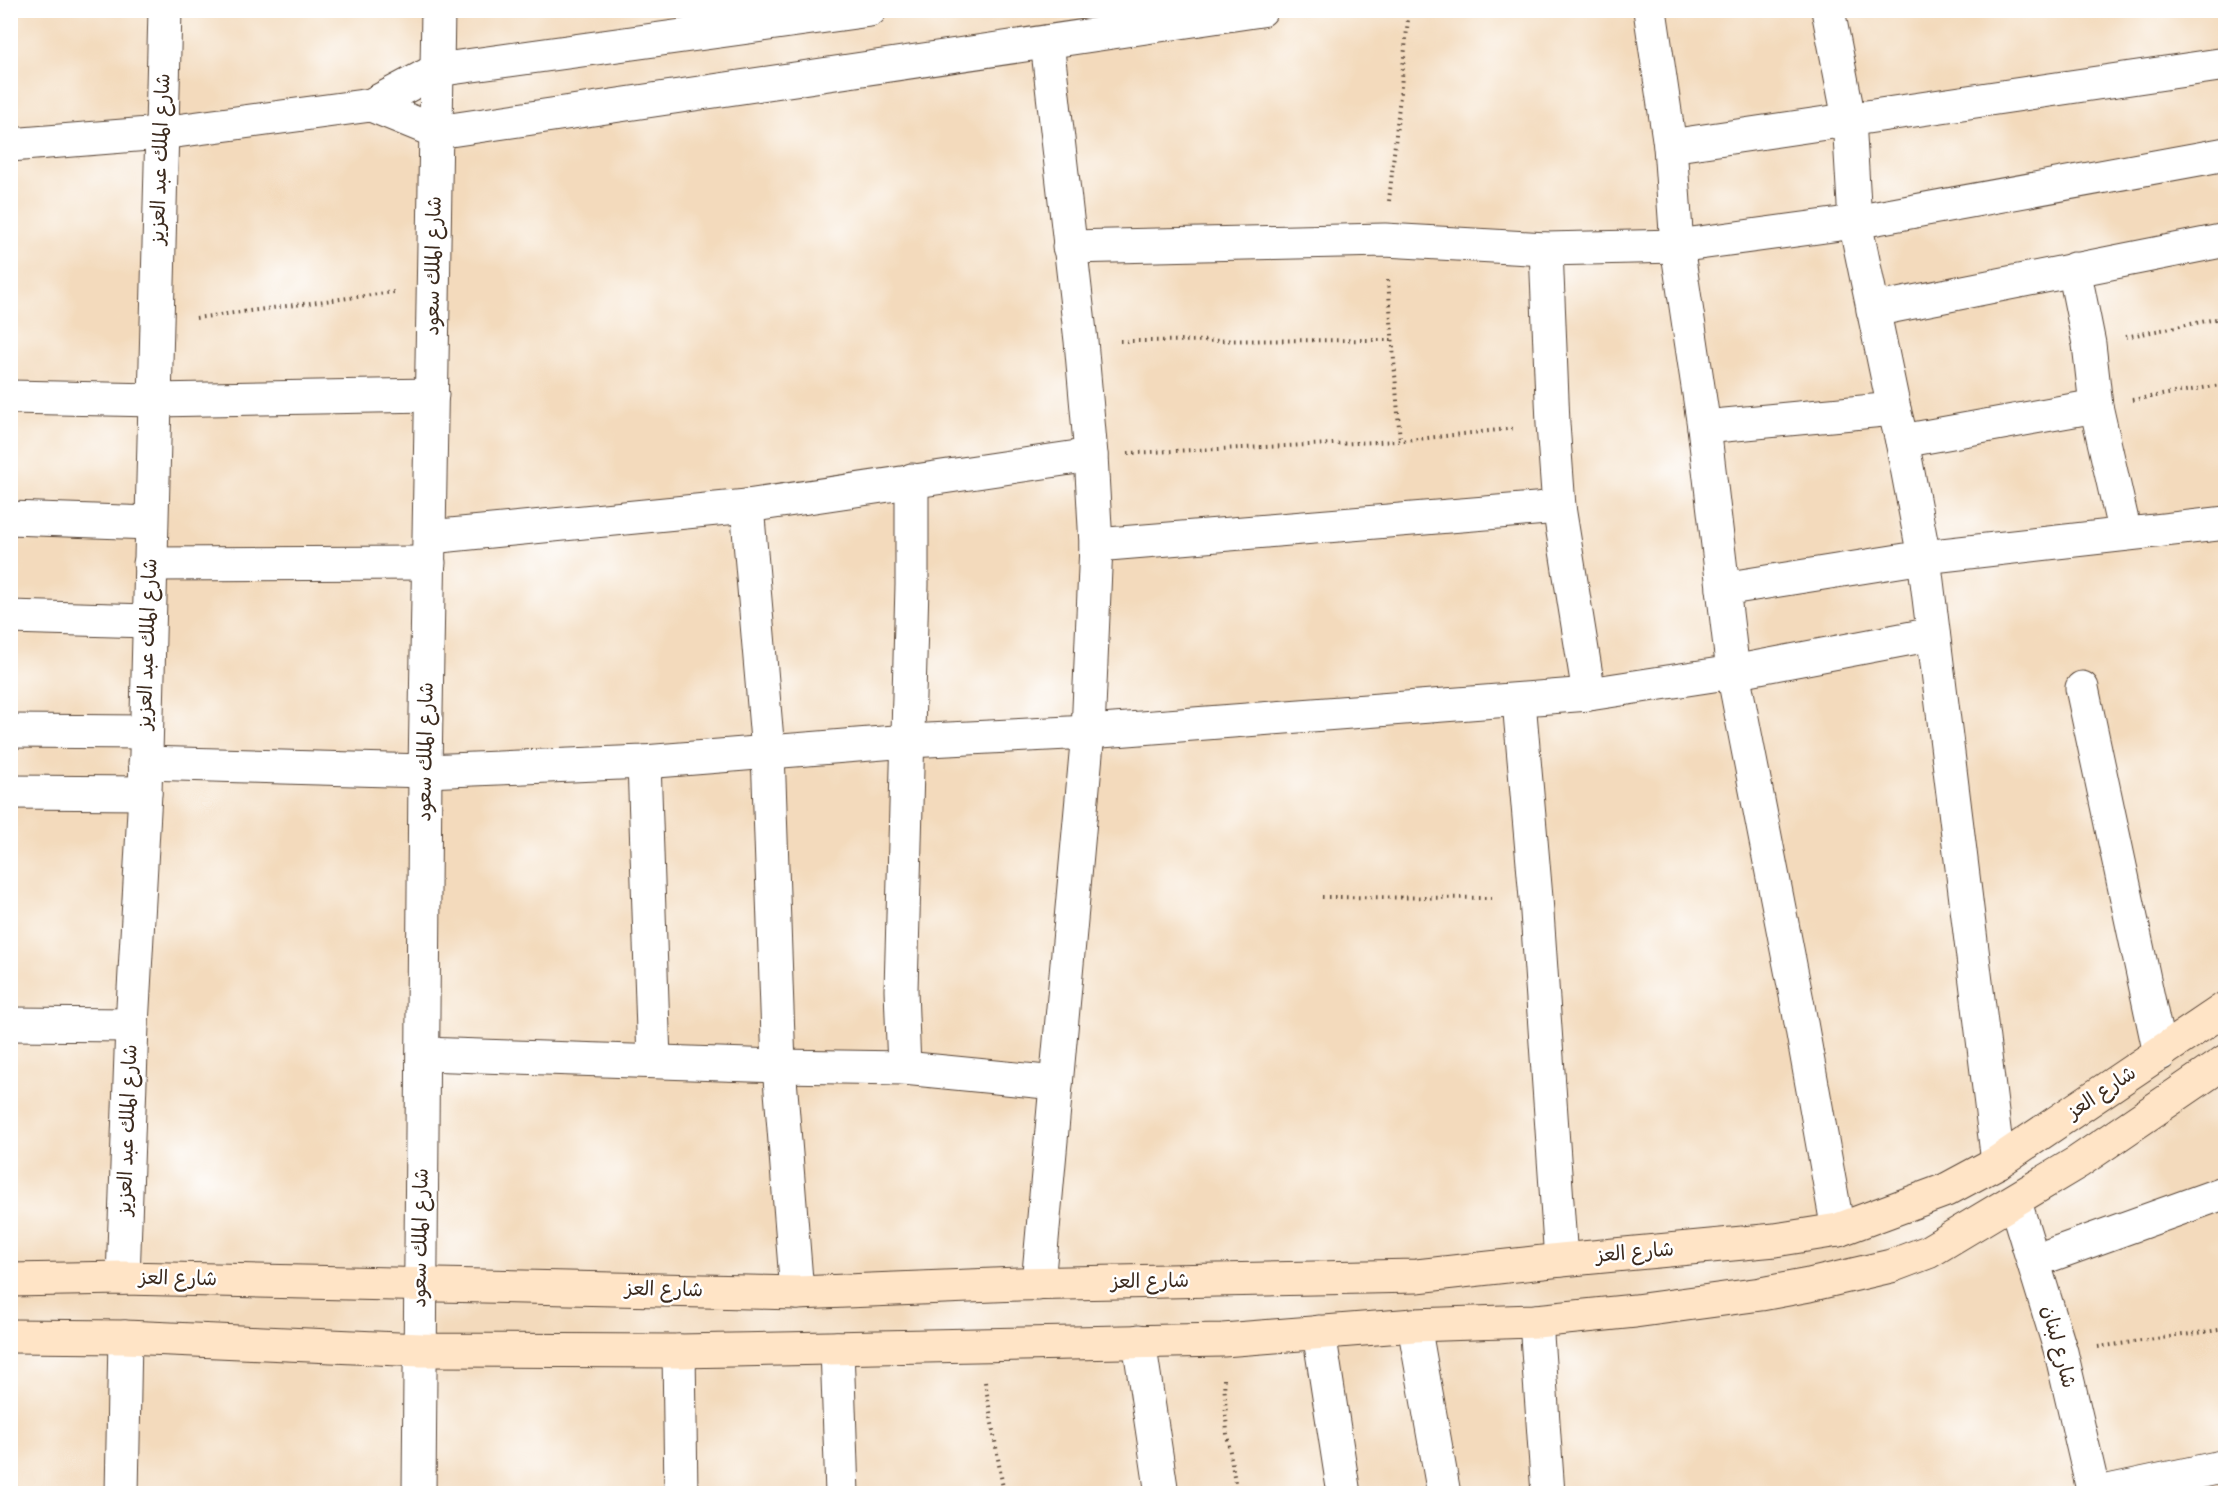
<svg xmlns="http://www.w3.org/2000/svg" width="2236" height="1504" viewBox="0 0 2236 1504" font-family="Mynerve,'Playpen Sans Arabic',sans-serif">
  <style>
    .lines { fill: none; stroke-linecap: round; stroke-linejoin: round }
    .minor-casing { stroke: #574436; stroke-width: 35 }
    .secondary-casing { stroke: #574436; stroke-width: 35 }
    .path { stroke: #574436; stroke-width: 4; stroke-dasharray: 1.5 4.5; stroke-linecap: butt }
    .minor { stroke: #fff; stroke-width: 33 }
    .secondary { stroke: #ffe4c6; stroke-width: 33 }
    .labels { text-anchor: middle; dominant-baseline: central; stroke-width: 5; stroke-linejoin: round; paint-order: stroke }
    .street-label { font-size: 20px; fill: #3b2a1e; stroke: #fff }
  </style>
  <rect width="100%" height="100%" fill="#fff"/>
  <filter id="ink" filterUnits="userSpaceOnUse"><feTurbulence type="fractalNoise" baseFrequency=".0167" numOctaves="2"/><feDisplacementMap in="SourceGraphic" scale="12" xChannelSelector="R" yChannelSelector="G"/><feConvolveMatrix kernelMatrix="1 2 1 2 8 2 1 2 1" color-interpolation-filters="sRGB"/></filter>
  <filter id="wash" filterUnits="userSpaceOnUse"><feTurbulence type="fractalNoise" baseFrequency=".008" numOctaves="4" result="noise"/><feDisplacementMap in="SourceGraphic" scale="24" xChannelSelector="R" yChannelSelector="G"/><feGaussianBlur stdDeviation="1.35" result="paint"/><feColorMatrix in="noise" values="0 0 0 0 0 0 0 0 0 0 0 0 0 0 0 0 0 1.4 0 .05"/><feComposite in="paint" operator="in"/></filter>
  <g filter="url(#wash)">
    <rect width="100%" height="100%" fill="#f3dabc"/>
  </g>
  <g filter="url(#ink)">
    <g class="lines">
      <g class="minor-casing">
        <g id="minor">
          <path d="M1650 10 1670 146 1677 246 1704 427 1733 672 1798 1006 1838 1230"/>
          <path d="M1828 10 1849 119 1855 222 1894 409 1902 441 1924 557 1998 1162"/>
          <path d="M371 105 437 132 1261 10"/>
          <path d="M10 145 161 133 371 105 437 70 870 10"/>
          <path d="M1670 146 2226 64"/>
          <path d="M1069 247 1385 240 1546 249 1677 246 1855 222 2226 154"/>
          <path d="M1546 249 1553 424 1559 507 1589 694"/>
          <path d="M2074 269 2089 344 2096 406 2125 534"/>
          <path d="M1873 310 2226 240"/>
          <path d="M10 397 155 400 432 395"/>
          <path d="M1704 427 1894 409"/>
          <path d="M1902 441 2096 406"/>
          <path d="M747 506 768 752 779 1066 797 1293"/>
          <path d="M10 518 151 523"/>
          <path d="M430 537 747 506 1091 455"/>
          <path d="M1096 545 1559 507"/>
          <path d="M150 564 429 563"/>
          <path d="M1723 589 1924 557 2226 523"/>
          <path d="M10 617 148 621"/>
          <path d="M2082 688 2160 1054"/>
          <path d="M1519 701 1536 898 1561 1260"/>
          <path d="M10 731 145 732"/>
          <path d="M644 762 654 1061"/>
          <path d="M145 763 425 771 644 762 908 741 1088 732 1589 694 1733 672 1933 634"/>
          <path d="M10 792 145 793"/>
          <path d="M10 1024 132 1025"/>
          <path d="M424 1054 779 1066 904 1068 901 990 912 585V480"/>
          <path d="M904 1068 1056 1083"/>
          <path d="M2015 1202 2061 1352 2094 1494"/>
          <path d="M2034 1261 2226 1192"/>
          <path d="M123 1278 132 1025 145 793 165 10"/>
          <path d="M1038 1284 1088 732 1096 545 1091 455 1081 341 1047 42"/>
          <path d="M1536 1321 1548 1494"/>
          <path d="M1414 1325 1444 1494"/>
          <path d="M1319 1332 1344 1494"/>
          <path d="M1139 1341 1162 1494"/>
          <path d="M837 1348 842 1494"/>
          <path d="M679 1351 681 1494"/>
          <path d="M122 1494 125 1337"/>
          <path d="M419 1494 425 771 438 10"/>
          <path d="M2094 1494 2226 1466"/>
        </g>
      </g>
      <g class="secondary-casing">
        <g id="secondary">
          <path d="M10 1280 123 1278 797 1293 1018 1284 1417 1276 1561 1260 1775 1240 1838 1230 1946 1190 1998 1162 2226 1008"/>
          <path d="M10 1336 125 1337 421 1350 679 1351 1223 1340 1414 1325 1536 1321 1635 1311 1761 1294 1809 1285 1891 1266 1928 1252 2078 1162 2226 1061"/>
        </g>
      </g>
      <g class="path">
        <path d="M1389 201 1409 10"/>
        <path d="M1388 280 1400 441"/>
        <path d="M196 318 394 292"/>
        <path d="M2126 337 2226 317"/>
        <path d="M1120 341 1392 340"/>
        <path d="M2132 400 2226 384"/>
        <path d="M1128 453 1400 441 1516 428"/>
        <path d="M1322 897 1496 898"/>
        <path d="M2098 1347 2226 1329"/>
        <path d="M1224 1379 1227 1434 1237 1494"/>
        <path d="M985 1382 1004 1494"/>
      </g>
      <use href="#minor" class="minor"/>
      <use href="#secondary" class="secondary"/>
    </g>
  </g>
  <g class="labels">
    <g class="street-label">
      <text transform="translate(161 159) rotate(-88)">شارع الملك عبد العزيز</text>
      <text transform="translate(434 266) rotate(-89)">شارع الملك سعود</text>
      <text transform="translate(148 644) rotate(-88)">شارع الملك عبد العزيز</text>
      <text transform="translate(426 752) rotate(-89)">شارع الملك سعود</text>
      <text transform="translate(2102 1093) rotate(-34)">شارع العز</text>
      <text transform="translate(128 1130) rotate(-88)">شارع الملك عبد العزيز</text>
      <text transform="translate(421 1238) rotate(-89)">شارع الملك سعود</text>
      <text transform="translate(1635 1253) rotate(-5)">شارع العز</text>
      <text transform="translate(178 1279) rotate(1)">شارع العز</text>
      <text transform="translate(1150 1282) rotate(-1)">شارع العز</text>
      <text transform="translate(664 1290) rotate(1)">شارع العز</text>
      <text transform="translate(2058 1347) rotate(75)">شارع لبنان</text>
    </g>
  </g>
  <rect width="2236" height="1504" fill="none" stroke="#fff" stroke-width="36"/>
</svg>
